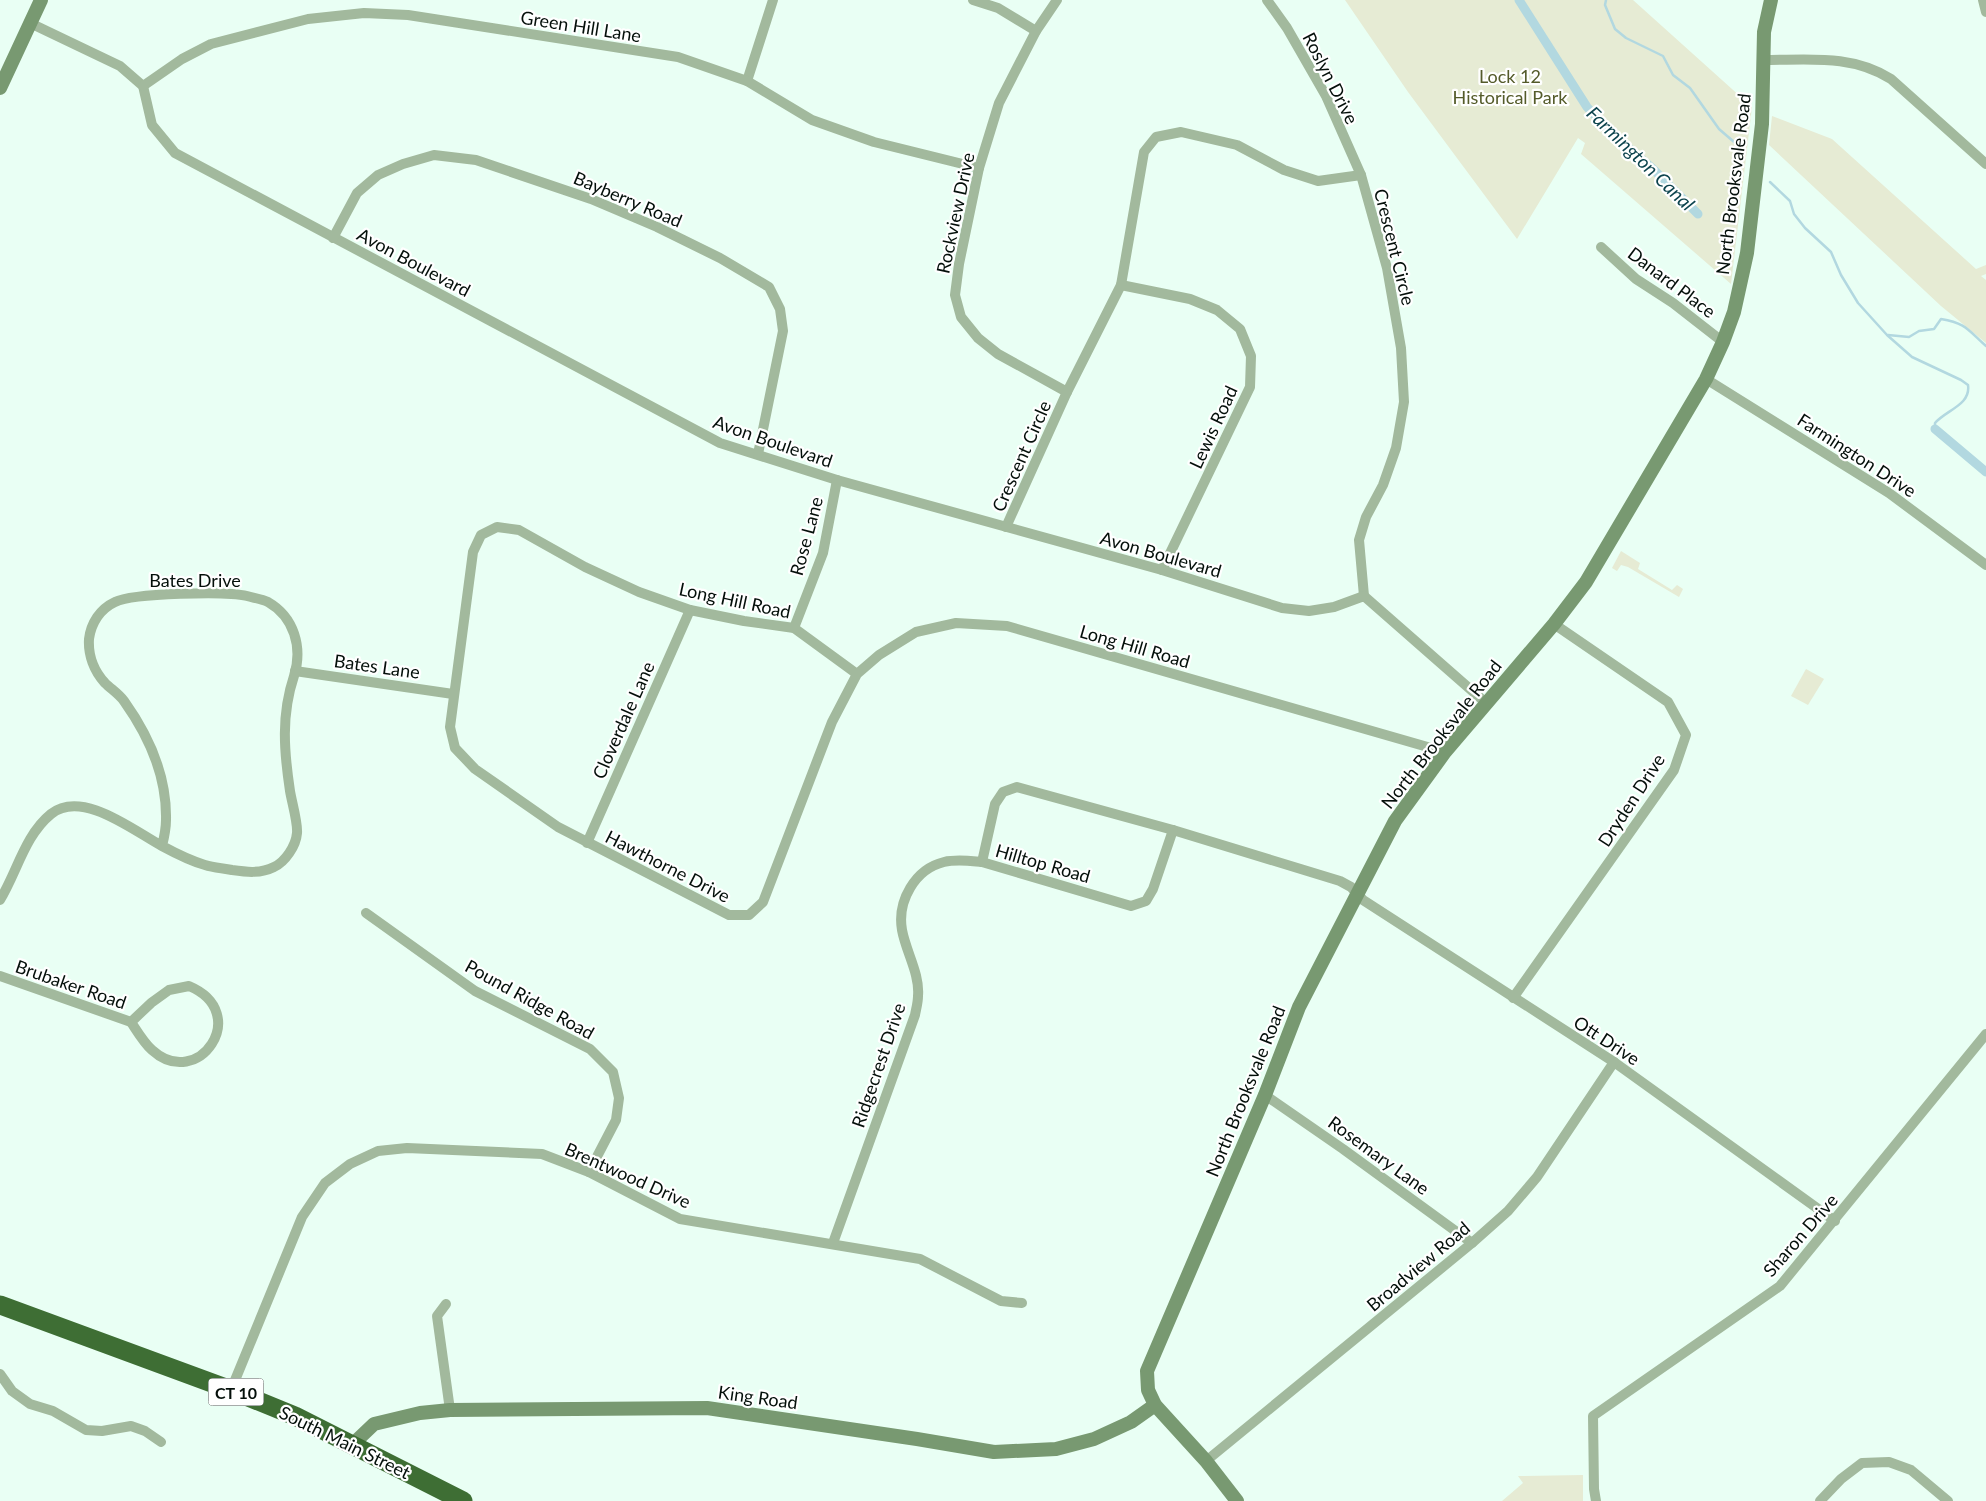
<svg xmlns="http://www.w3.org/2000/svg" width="1986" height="1501" viewBox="0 0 1986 1501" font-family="Lato,sans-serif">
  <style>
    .green { fill: #e6ebd4 }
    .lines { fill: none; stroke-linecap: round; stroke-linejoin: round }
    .stream { stroke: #b2d8e0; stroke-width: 2.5 }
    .canal { stroke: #b2d8e0; stroke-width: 9 }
    .street { stroke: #a2b99d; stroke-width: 10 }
    .secondary { stroke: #789971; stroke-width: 14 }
    .highway { stroke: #3e6e34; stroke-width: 19 }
    .labels { text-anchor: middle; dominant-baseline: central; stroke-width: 4.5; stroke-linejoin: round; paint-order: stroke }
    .shield { fill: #fff; stroke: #4f5754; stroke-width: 1 }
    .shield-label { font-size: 16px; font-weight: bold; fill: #040f0a }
    .street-label { font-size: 18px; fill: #040f0a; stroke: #fff }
    .park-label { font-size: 18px; fill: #545b2a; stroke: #fff }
    .water-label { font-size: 19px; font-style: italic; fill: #0d444e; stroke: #fff }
  </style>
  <rect width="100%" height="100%" fill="#e9fff4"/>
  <g class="green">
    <path d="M1345 0H1633L1752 107 1731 284 1581 154 1585 143 1578 138 1517 239 1408 92Z"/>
    <path d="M1772 116 1832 139 1976 269 1986 265V274L1981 276 1986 280V343L1941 306 1769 145Z"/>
    <path d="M1621 551 1640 563 1638 569 1672 590 1677 585 1683 589 1679 597 1628 567 1621 565 1617 571 1612 568Z"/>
    <path d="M1806 669 1824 679 1808 705 1791 696Z"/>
    <path d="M1583 1475V1501H1502L1523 1483 1518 1476Z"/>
  </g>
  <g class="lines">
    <g class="stream">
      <path d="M1606 0 1605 5 1615 29 1626 38 1663 56 1673 75 1690 88 1719 129 1741 148"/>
      <path d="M1770 182 1790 201 1794 214 1805 228 1831 252 1841 275 1858 303 1887 335 1912 357 1961 380 1968 385C1971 405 1946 410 1935 423V429"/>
      <path d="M1888 335 1909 337 1919 331 1934 329 1941 319C1966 323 1968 330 1986 346"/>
    </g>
    <g class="canal">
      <path d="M1519 0 1587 107 1609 131 1653 169 1698 214"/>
      <path d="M1935 429 1986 472"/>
    </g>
    <g class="street">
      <path d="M973 0 998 8 1036 31"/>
      <path d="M1057 0 1036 31 999 103 979 168 959 264 955 295 961 317 978 338 998 354 1067 392"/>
      <path d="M1267 0 1287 28 1326 96 1361 175 1387 268 1401 348 1404 402 1396 448 1383 485 1366 517 1359 540 1364 596"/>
      <path d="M1983 0 1986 12"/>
      <path d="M30 23 120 66 143 86 152 125 175 153 720 443 837 480 1162 570 1282 608 1309 611 1334 607 1364 596 1486 703"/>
      <path d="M1764 60C1809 60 1852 54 1891 79L1986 164"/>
      <path d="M747 81 773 0"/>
      <path d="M143 86 182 59 211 44 308 19 364 13 408 15 678 57 747 81 812 120 874 142 979 168"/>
      <path d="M333 238 357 193 378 175 403 164 434 155 476 160 591 199 657 227 720 258 769 287 780 309 783 331 758 454"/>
      <path d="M1601 247 1636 279 1673 303 1723 342"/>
      <path d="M1121 285 1190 299 1217 310 1240 329 1251 356 1250 387 1162 570"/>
      <path d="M1706 379 1889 493 1986 565"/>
      <path d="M1006 527 1067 392 1121 285 1144 152 1156 137 1181 132 1237 145 1284 170 1318 181 1361 175"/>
      <path d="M794 628 823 553 837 480"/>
      <path d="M295 671 453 694"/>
      <path d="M857 674 794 628 744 621 690 610 639 592 585 567 519 530 497 527 481 535 473 552 450 727 455 748 475 769 558 827 729 915H749L763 902 832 722 857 674 879 655 916 632 956 623 1007 626 1445 752"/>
      <path d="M587 843 690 610"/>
      <path d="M982 862 995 804 1003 792 1017 787 1173 830 1340 881 1351 887 1363 900 1614 1062 1835 1221"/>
      <path d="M0 900C17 872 25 835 51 814 82 789 134 831 162 846 175 853 191 861 205 865 214 868 223 868 232 870 246 872 260 874 274 867 285 862 296 846 297 833 298 823 292 803 290 791 284 751 281 715 294 676 303 647 294 617 268 602 262 599 254 598 247 596 227 591 133 593 115 602 100 609 91 623 89 639 88 655 94 671 105 683 111 689 119 694 124 701 149 736 167 776 166 820 166 828 164 838 162 846"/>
      <path d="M366 913 475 991 590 1049 613 1072 619 1098 616 1120 589 1172"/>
      <path d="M0 976 131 1022"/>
      <path d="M189 986C253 1013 198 1092 152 1050 144 1043 137 1031 131 1022L151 1003 169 990Z"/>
      <path d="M1513 998 1674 770 1686 735 1668 702 1554 624"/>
      <path d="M1265 1095 1343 1149 1472 1243"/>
      <path d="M833 1243 915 1015C916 1009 918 1003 918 996 920 974 906 952 902 930 897 901 915 869 944 862 957 859 970 861 982 862L1131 906 1146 901 1153 889 1173 830"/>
      <path d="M446 1304 437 1316 450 1410"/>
      <path d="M0 1374 12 1391 30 1404 53 1411 86 1430 102 1431 131 1426 145 1431 161 1442"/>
      <path d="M231 1390 302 1217 325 1183 350 1164 378 1151 407 1148 542 1154 589 1172 680 1219 920 1259 1001 1301 1022 1303"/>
      <path d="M1206 1461 1472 1243 1508 1211 1537 1177 1614 1062"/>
      <path d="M1596 1501 1594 1489 1593 1416 1780 1286 1986 1034"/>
      <path d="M1820 1501 1841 1479 1862 1463 1889 1462 1911 1470 1948 1501"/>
    </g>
    <g class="secondary">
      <path d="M0 88 41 0"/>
      <path d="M353 1444 374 1424 420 1413 450 1410 707 1408 917 1439 994 1452 1056 1449 1094 1439 1131 1422 1155 1405"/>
      <path d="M1237 1501 1206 1461 1155 1405 1148 1390 1147 1371 1265 1095 1299 1007 1395 821 1445 752 1554 624 1586 582 1706 379 1723 342 1734 312 1747 253 1762 124 1764 32 1771 0"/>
    </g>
    <path class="highway" d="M0 1305 231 1390 295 1416 463 1501"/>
  </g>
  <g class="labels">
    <rect class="shield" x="208.5" y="1378.5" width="55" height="27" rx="4"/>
    <g class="shield-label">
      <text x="236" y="1392">CT 10</text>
    </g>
    <g class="street-label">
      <text transform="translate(581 26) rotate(9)">Green Hill Lane</text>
      <text transform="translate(1331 78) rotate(63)">Roslyn Drive</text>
      <text transform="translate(1733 184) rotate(-83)">North Brooksvale Road</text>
      <text transform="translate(628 199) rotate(23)">Bayberry Road</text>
      <text transform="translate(955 213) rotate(-78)">Rockview Drive</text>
      <text transform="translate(1395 247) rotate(76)">Crescent Circle</text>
      <text transform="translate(414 262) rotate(28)">Avon Boulevard</text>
      <text transform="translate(1672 282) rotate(37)">Danard Place</text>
      <text transform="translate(1213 427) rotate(-65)">Lewis Road</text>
      <text transform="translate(773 441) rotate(19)">Avon Boulevard</text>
      <text transform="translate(1857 455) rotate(33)">Farmington Drive</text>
      <text transform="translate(1021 456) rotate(-66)">Crescent Circle</text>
      <text transform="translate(806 536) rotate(-75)">Rose Lane</text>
      <text transform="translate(1161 554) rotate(16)">Avon Boulevard</text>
      <text x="195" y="580">Bates Drive</text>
      <text transform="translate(735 600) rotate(12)">Long Hill Road</text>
      <text transform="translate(1135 646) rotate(16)">Long Hill Road</text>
      <text transform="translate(377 666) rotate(8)">Bates Lane</text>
      <text transform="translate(623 720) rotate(-66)">Cloverdale Lane</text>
      <text transform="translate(1441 734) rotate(-52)">North Brooksvale Road</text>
      <text transform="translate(1631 800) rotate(-57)">Dryden Drive</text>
      <text transform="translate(1043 863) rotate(16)">Hilltop Road</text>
      <text transform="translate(668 866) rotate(27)">Hawthorne Drive</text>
      <text transform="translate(71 984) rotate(19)">Brubaker Road</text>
      <text transform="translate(530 999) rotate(29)">Pound Ridge Road</text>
      <text transform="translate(1607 1040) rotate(33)">Ott Drive</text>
      <text transform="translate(878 1065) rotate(-71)">Ridgecrest Drive</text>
      <text transform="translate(1245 1091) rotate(-68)">North Brooksvale Road</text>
      <text transform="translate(1379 1155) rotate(36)">Rosemary Lane</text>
      <text transform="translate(628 1175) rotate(24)">Brentwood Drive</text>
      <text transform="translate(1800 1235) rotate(-49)">Sharon Drive</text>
      <text transform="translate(1418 1266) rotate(-40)">Broadview Road</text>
      <text transform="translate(758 1397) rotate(8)">King Road</text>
      <text transform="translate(345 1442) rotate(26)">South Main Street</text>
    </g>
    <g class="park-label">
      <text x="1510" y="76">Lock 12<tspan x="1510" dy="21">Historical Park</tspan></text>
    </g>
    <g class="water-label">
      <text transform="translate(1641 158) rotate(44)">Farmington Canal</text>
    </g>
  </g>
</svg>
